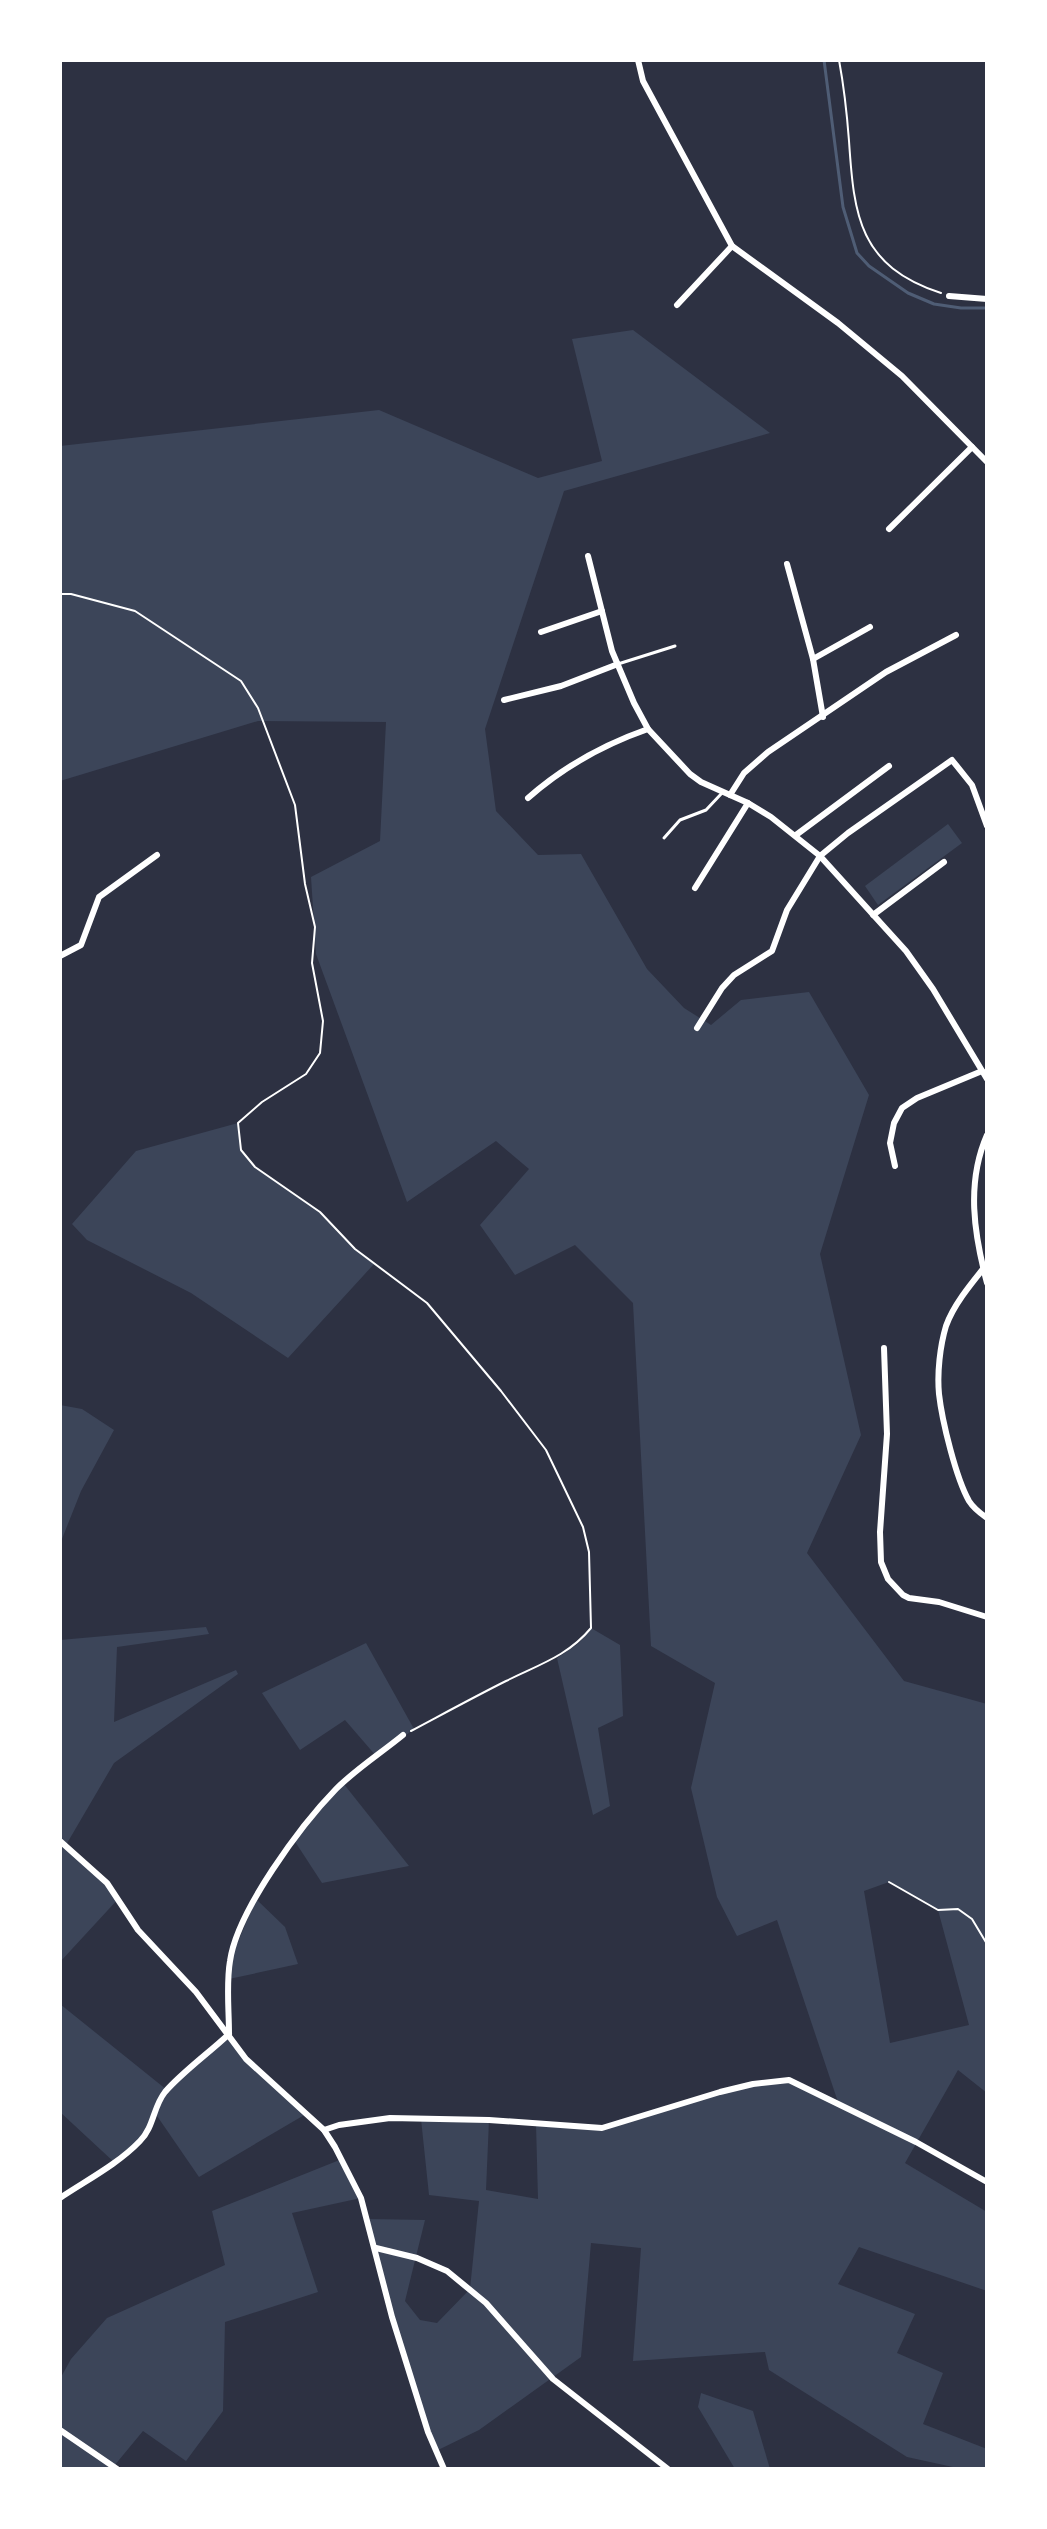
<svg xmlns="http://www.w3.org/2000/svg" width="1047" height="2529" viewBox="0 0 1047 2529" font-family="Lato,sans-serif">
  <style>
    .green { fill: #3c4559; fill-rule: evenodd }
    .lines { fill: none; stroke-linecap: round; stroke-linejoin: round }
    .stream { stroke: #4f5d75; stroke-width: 3 }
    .path { stroke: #fff; stroke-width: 2 }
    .service { stroke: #fff; stroke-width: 3 }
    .minor { stroke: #fff; stroke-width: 6 }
  </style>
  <rect width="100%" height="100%" fill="#2d3142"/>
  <g class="green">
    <path d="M633 330 770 433 564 491 485 729 496 811 538 855 581 854 647 969 684 1008 711 1025 741 1000 809 992 869 1095 820 1254 861 1435 807 1553 904 1681 987 1704V2093L958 2070 905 2163 987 2212V2291L859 2247 838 2284 915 2314 897 2353 943 2373 923 2424 987 2449V2469H962L907 2457 769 2370 765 2352 633 2361 641 2248 591 2243 581 2357 479 2430 436 2451 386 2297 368 2219 425 2220 405 2301 420 2320 437 2323 470 2289 479 2201 429 2195 421 2119 489 2120 486 2190 538 2199 536 2124 602 2128 720 2092 789 2080 838 2102 777 1920 737 1936 717 1897 691 1788 715 1683 651 1646 633 1303 575 1245 515 1275 480 1225 529 1169 496 1141 407 1202 316 954 311 877 380 841 386 722 258 721 60 781V446L379 410 538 478 602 461 572 339ZM889 1882 938 1910 969 2025 890 2043 864 1891Z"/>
    <path d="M948 824 962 843 878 905 865 886Z"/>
    <path d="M238 1123 241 1150 255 1167 320 1212 355 1249 374 1264 288 1358 191 1293 87 1240 72 1224 136 1151Z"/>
    <path d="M60 1405 82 1409 114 1430 81 1491 60 1544Z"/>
    <path d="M206 1627 209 1634 117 1647 114 1722 236 1670 238 1674 114 1763 66 1845 119 1898 60 1962V1640Z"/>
    <path d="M591 1628 620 1645 623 1716 598 1728 610 1806 593 1815 557 1658 579 1643Z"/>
    <path d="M366 1643 414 1729 377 1757 345 1720 300 1750 262 1693Z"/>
    <path d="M343 1783 409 1866 322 1883 294 1840Z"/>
    <path d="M256 1899 285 1927 298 1964 229 1979 230 1961Z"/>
    <path d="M60 2004 167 2090 229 2034 246 2059 306 2114 199 2177 155 2113 147 2132 115 2163 60 2112Z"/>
    <path d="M342 2159 361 2198 292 2213 318 2292 225 2322 223 2411 186 2461 143 2431 114 2466 117 2469H60V2379L71 2359 107 2318 225 2265 212 2211Z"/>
    <path d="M701 2393 753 2411 770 2469H735L698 2407Z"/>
  </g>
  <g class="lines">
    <path class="stream" d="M824 60 843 207 857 253 869 266 908 293 934 304 961 308H987"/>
    <g class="path">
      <path d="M839 60C844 87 847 114 849 141 854 216 859 266 941 293"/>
      <path d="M60 594H71L135 611 241 681 258 708 295 805 305 884 315 927 312 963 323 1021 320 1053 306 1074 262 1102 238 1123 241 1150 255 1167 320 1212 355 1249 427 1303 501 1391 546 1450 583 1527 589 1552 591 1628C568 1656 538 1665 506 1681 474 1697 443 1714 411 1731"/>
      <path d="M889 1882 938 1910 958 1909 972 1919 987 1944"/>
    </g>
    <g class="service">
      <path d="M618 664 675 646"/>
      <path d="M664 838 680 820 706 810 722 793"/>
    </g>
    <g class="minor">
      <path d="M638 60 643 81 732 246 838 323 902 376 987 462"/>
      <path d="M949 296 987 299"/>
      <path d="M677 305 732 246"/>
      <path d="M889 529 972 447"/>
      <path d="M588 556 612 651 634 703 648 729 690 774 701 782 748 803 771 817 820 856 906 951 933 989 987 1079"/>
      <path d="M787 564 813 659 823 717"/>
      <path d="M541 632 602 611"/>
      <path d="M813 659 870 627"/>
      <path d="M504 700 561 686 618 664"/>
      <path d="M730 795 744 773 768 752 886 672 956 635"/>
      <path d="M528 798C562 768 605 744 648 729"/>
      <path d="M796 835 889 766"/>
      <path d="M695 888 748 803"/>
      <path d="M873 915 944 862"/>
      <path d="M60 956 81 945 99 897 157 855"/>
      <path d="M697 1028 722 988 734 975 772 951 787 910 820 856 848 833 952 760 972 785 987 826"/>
      <path d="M987 1135C966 1183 974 1234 987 1283"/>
      <path d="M895 1166 890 1143 894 1123 902 1108 917 1098 982 1071"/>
      <path d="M983 1269C970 1285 953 1306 946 1326 940 1346 937 1373 939 1394 942 1421 956 1478 969 1501 974 1509 980 1513 987 1518"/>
      <path d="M884 1348 887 1434 880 1532 881 1562 888 1579 903 1595 909 1598 939 1602 987 1617"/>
      <path d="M60 1841 107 1883 138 1930 196 1992 246 2059 324 2130 335 2147 361 2198 392 2317 428 2432 444 2469"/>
      <path d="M229 2034C229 2010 226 1984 230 1961 237 1911 301 1825 336 1789 356 1769 381 1753 403 1735"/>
      <path d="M324 2130 339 2125 390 2118 489 2120 602 2128 720 2092 753 2084 789 2080 916 2142 987 2182"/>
      <path d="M60 2198C87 2180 118 2164 140 2141 154 2127 153 2107 165 2092 181 2073 210 2052 229 2034"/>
      <path d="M376 2248 417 2258 447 2271 486 2303 553 2379 668 2469"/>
      <path d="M60 2430 117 2469"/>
    </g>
  </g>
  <rect width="1047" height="2529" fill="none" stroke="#ffffff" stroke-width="124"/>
</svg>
